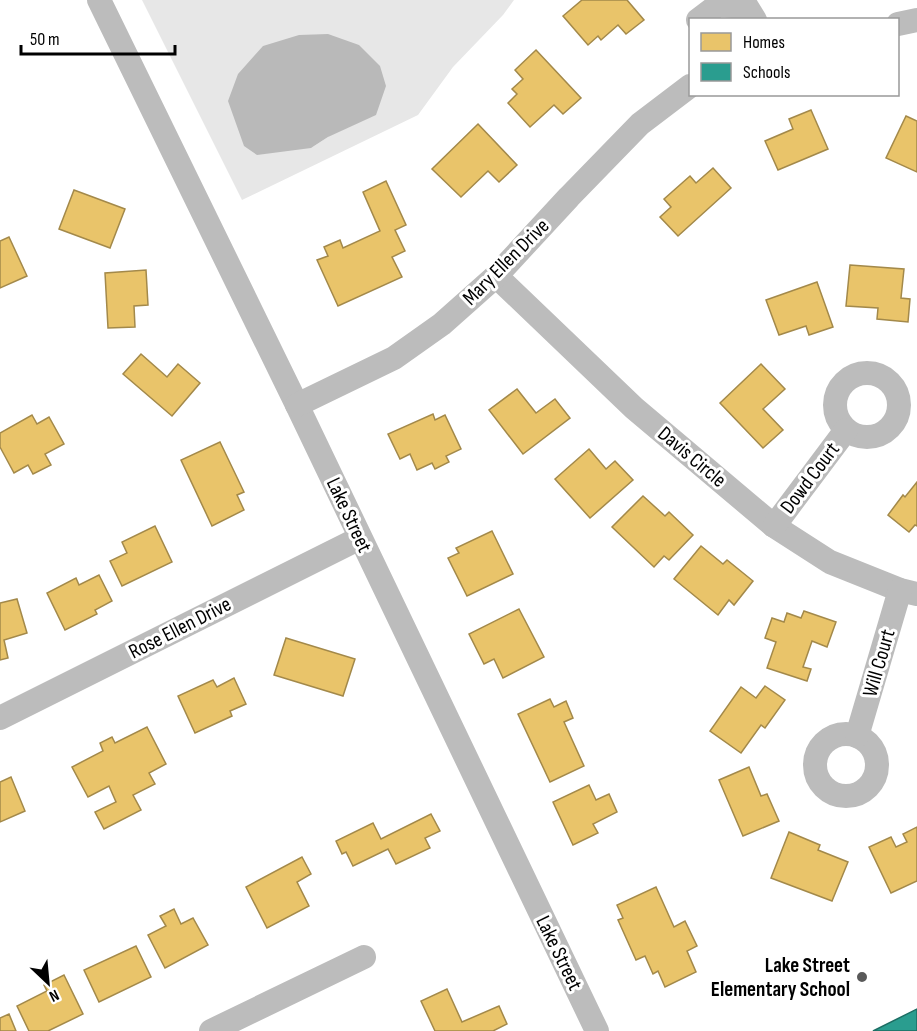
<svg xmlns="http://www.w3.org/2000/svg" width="917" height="1031" viewBox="0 0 917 1031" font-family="'Sofia Sans Condensed',sans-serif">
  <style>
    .green { fill: #e7e7e7; fill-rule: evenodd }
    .water { fill: #b9b9b9 }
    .homes { fill: #e9c46a; stroke: #a3894a; stroke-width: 1.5 }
    .schools { fill: #2a9d8f; stroke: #1d6e64; stroke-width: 1.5 }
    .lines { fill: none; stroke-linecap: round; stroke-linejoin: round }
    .minor { stroke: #bcbcbc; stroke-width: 24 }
    .poi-dot { fill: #595959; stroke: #fff; stroke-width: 2 }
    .labels { text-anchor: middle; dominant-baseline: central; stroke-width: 6; stroke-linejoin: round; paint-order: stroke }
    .street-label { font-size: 21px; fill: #000; stroke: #fff }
    .poi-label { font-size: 21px; font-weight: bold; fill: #000; stroke: #fff; text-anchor: end }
  </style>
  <rect width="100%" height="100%" fill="#fff"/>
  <path class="green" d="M142 0H514L503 15 453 67 418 115 242 200ZM380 66 328 137 311 148Z"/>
  <path class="water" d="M328 34 359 45 380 66 386 86 376 115 328 137 311 148 257 155 244 146 228 101 238 74 263 46 299 35Z"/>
  <g class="homes">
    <path d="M582 0H627L644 20 626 34 618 25 601 40 598 36 588 45 563 16Z"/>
    <path d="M536 50 581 98 563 114 554 105 530 127 508 103 517 94 512 89 523 79 515 70Z"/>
    <path d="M811 110 828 149 778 170 765 141 793 129 789 119Z"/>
    <path d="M906 116 917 121V172L886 158Z"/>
    <path d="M478 124 517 165 499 182 488 171 461 197 432 169Z"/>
    <path d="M713 168 731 188 678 236 660 217 671 207 664 199 690 176 696 183Z"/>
    <path d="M386 181 406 225 395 230 405 251 392 257 402 277 338 306 317 260 328 256 324 247 340 240 343 248 380 231 363 192Z"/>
    <path d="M74 190 125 209 110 248 59 229Z"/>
    <path d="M9 237 27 276 0 288V241Z"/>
    <path d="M850 265 904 269 901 298 910 299 908 322 877 319 878 308 846 306Z"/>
    <path d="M146 270 148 305 134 306 135 327 108 328 105 273Z"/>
    <path d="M817 282 833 327 809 335 806 326 779 335 766 300Z"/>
    <path d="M141 354 167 377 178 364 200 383 172 416 123 374Z"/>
    <path d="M761 364 785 389 763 409 783 430 763 448 720 403Z"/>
    <path d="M517 389 536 413 555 399 570 418 523 454 489 410Z"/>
    <path d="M433 414 435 420 445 415 461 449 446 456 449 462 435 469 432 463 417 470 410 454 400 459 388 434Z"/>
    <path d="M32 415 37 424 49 417 64 444 45 454 51 465 33 474 28 465 14 473 0 447V433Z"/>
    <path d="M220 442 244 492 237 495 244 510 212 526 181 460Z"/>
    <path d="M589 449 606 469 615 461 633 480 590 518 555 479Z"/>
    <path d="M917 482V526L915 525 909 532 888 515 903 495 905 497Z"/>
    <path d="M643 496 665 516 669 512 693 535 669 560 664 556 654 567 612 527Z"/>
    <path d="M155 526 172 562 122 586 110 561 127 553 122 542Z"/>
    <path d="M492 531 513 574 467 596 448 558 459 553 456 548Z"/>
    <path d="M701 546 723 564 727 560 753 581 734 605 729 600 718 615 674 579Z"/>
    <path d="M99 575 112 601 95 610 97 614 65 630 47 593 76 578 79 585Z"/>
    <path d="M17 599 27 633 4 640 8 658 0 660V603Z"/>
    <path d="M519 609 544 657 503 678 494 659 484 664 469 634Z"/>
    <path d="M804 611 836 622 827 647 812 641 803 667 811 669 807 681 767 668 776 642 765 638 772 618 784 622 787 613 801 618Z"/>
    <path d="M286 638 355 659 343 696 274 675Z"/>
    <path d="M234 678 246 704 230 711 232 716 195 733 178 696 213 680 217 687Z"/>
    <path d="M765 686 785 700 765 728 761 725 741 753 710 731 741 687 756 698Z"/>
    <path d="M550 699 554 707 566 701 573 718 564 722 584 766 550 782 518 714Z"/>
    <path d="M147 727 166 764 149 773 155 784 133 795 141 810 104 829 95 812 116 802 109 786 88 797 72 767 103 751 100 743 112 737 115 743Z"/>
    <path d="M749 767 761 796 767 794 779 821 743 836 719 780Z"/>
    <path d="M11 777 25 811 0 822V782Z"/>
    <path d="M589 785 596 800 609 794 617 812 593 824 598 833 573 845 553 802Z"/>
    <path d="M431 814 440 831 425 838 430 848 396 864 388 849 353 866 346 852 342 854 336 841 373 823 381 839Z"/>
    <path d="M917 827V881L891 893 869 847 891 837 896 847 907 842 903 834Z"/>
    <path d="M789 832 820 845 818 850 848 862 832 901 771 878Z"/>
    <path d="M302 857 311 874 297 882 309 906 267 928 246 887Z"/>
    <path d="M656 887 674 927 685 921 697 946 687 951 696 972 665 987 658 971 653 974 645 956 636 960 618 920 623 918 617 905Z"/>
    <path d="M174 909 181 924 193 918 208 945 165 968 148 935 166 926 160 916Z"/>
    <path d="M136 946 151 977 99 1002 84 970Z"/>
    <path d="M64 975 83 1014 48 1031H29L17 1006 47 991 44 985Z"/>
    <path d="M447 989 462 1022 499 1006 507 1024 493 1031H435L421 1001Z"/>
    <path d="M9 1014 16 1031H0V1018Z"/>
  </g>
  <path class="schools" d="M917 1009V1031H873Z"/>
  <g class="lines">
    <g class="minor">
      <path d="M99 0 297 405 597 1031"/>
      <path d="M698 20 718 5 747 7 755 20"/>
      <path d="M898 24 917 20"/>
      <path d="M496 276 634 408 774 526 830 562 900 590 917 594"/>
      <circle cx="867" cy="405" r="32"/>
      <path d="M297 405 394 358 442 324 496 276 569 197 640 124 690 86"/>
      <path d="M774 526 846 430"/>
      <path d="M0 718 360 538"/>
      <circle cx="846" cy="765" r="31"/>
      <path d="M857 736 900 590"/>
      <path d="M211 1031 364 957"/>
    </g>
  </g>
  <circle class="poi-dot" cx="862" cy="977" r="6"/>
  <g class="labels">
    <g class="street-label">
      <text transform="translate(506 262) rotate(-45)">Mary Ellen Drive</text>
      <text transform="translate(692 457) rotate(40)">Davis Circle</text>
      <text transform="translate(810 478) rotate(-53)">Dowd Court</text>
      <text transform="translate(349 515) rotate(65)">Lake Street</text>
      <text transform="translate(180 628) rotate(-27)">Rose Ellen Drive</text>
      <text transform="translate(879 663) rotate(-74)">Will Court</text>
      <text transform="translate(559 953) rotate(64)">Lake Street</text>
    </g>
    <g class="poi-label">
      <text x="850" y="965">Lake Street<tspan x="850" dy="24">Elementary School</tspan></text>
    </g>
  </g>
  <rect x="689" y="18" width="210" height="78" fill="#ffffff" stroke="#999999" stroke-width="1.5"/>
  <rect x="701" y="33" width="30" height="18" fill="#e9c46a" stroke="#999999" stroke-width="1.5"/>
  <text x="743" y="48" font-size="18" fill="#000000">Homes</text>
  <rect x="701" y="63" width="30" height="18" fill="#2a9d8f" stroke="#999999" stroke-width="1.5"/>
  <text x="743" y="78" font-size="18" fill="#000000">Schools</text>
  <g transform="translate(48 983) rotate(154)" stroke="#ffffff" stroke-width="4.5" paint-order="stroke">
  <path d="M0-4.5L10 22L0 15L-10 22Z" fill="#000000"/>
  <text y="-9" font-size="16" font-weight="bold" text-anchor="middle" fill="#000000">N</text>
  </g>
  <path d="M21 45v9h154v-9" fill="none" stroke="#000000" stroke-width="3"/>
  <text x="30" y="45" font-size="18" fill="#000000" stroke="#ffffff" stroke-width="4.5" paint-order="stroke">50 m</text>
</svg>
